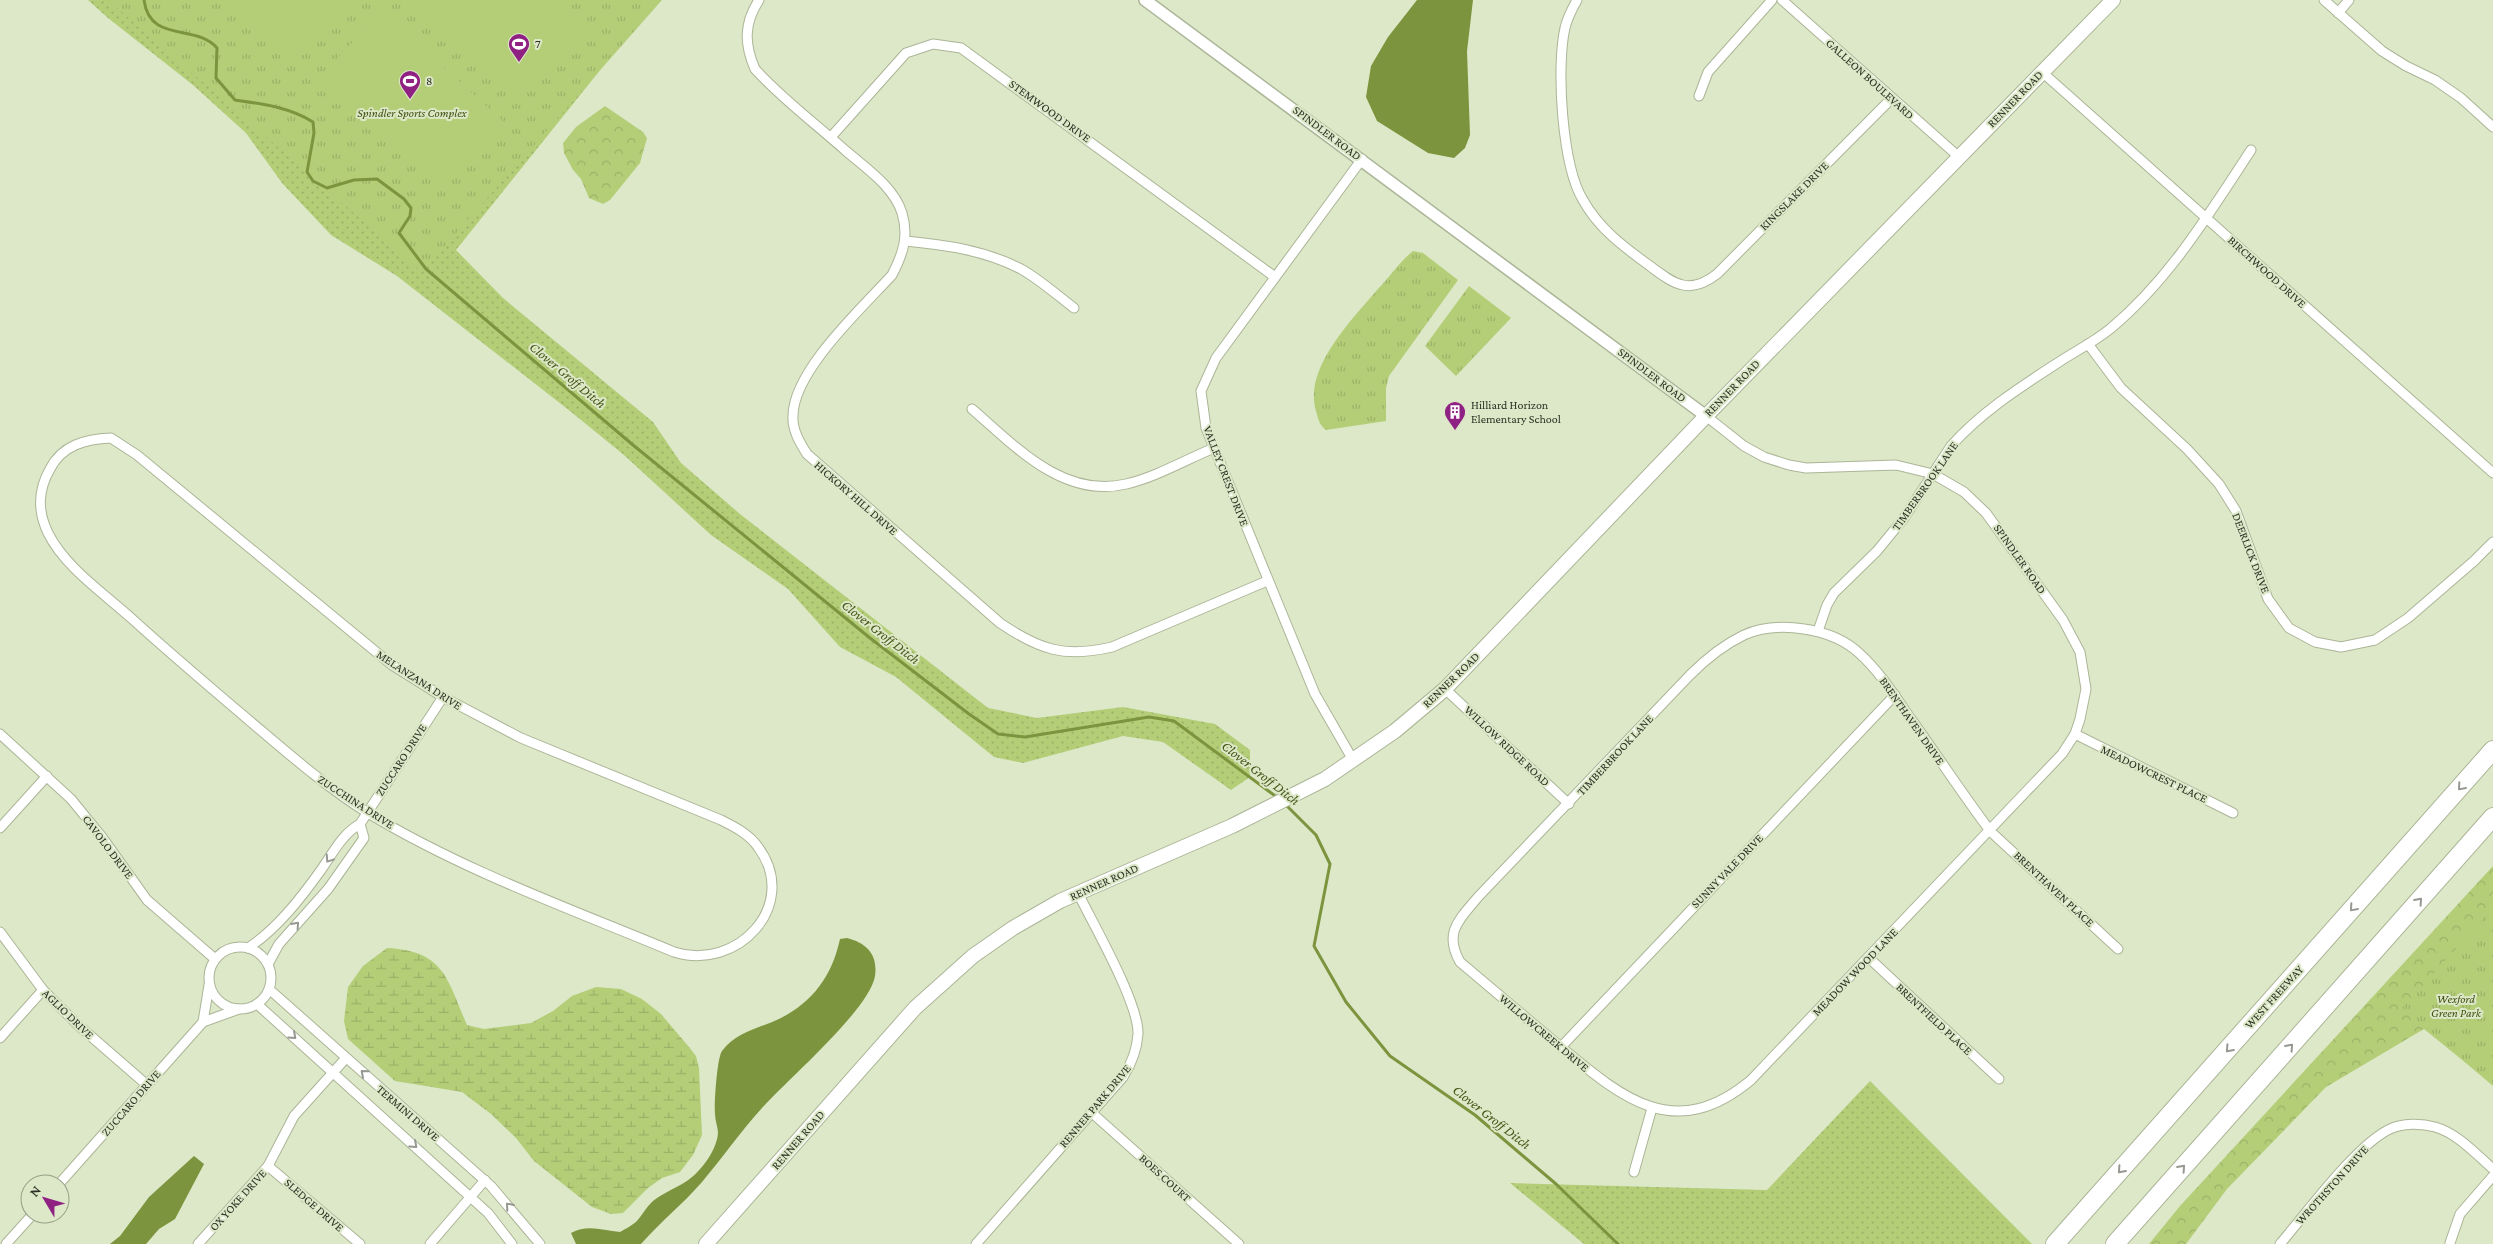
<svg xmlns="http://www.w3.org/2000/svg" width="2493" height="1244" viewBox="0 0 2493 1244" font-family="'Crimson Pro',serif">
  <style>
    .grass { fill: url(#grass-dots) }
    .forest { fill: url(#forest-crowns) }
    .wetland { fill: url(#wetland-marsh) }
    .park { fill: url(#park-tufts) }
    .pitch { fill: #b4ce78 }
    .water { fill: #7c943d }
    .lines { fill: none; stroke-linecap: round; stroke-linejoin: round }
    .stream { stroke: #7c943d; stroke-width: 3 }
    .minor-casing { stroke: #abb597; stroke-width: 11 }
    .tertiary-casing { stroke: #abb597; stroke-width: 14 }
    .secondary-casing { stroke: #abb597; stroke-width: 16 }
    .motorway-casing { stroke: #abb597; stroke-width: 20 }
    .minor { stroke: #fff; stroke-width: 9 }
    .tertiary { stroke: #fff; stroke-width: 11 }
    .secondary { stroke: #fff; stroke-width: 14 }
    .motorway { stroke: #fff; stroke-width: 18 }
    .oneway { stroke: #969892 }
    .labels { text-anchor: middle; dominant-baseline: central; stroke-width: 4; stroke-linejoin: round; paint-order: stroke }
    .poi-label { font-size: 12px; fill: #2c3024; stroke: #dde8c8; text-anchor: start }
    .street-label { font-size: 12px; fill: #2c3024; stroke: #dde8c8 }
    .park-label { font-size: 12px; font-style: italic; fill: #415112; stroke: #dde8c8 }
    .water-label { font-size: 14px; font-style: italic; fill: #445516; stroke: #dde8c8 }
  </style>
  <defs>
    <pattern id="grass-dots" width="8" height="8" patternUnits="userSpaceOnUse" patternTransform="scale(1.25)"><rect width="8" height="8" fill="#b4ce78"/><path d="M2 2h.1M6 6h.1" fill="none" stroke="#9bb168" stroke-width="1.8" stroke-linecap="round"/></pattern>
    <pattern id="forest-crowns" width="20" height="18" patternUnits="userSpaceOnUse" patternTransform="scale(1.25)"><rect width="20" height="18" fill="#b4ce78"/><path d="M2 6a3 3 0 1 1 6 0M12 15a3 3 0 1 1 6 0" fill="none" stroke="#9bb168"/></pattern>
    <pattern id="wetland-marsh" width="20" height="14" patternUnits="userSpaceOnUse" patternTransform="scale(1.25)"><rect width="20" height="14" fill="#b4ce78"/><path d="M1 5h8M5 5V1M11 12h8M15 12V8" fill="none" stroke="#9bb168"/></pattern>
    <pattern id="park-tufts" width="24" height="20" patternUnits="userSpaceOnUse" patternTransform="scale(1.25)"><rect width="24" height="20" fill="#b4ce78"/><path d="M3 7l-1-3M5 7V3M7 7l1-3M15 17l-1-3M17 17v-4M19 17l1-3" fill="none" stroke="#9bb168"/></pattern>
  </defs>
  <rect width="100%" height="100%" fill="#dde8c8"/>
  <g class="grass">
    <path d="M88 0H149L601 69 456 250 503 298 653 422 681 463 740 514 988 708 1037 718 1123 707 1215 724 1250 750V777L1231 790 1163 742 1123 736 1023 763 994 757 896 677 840 647 788 589 711 535 624 455 570 411 397 276 331 235 282 183 246 133 193 85 108 18Z"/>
    <path d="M1870 1081 2032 1244H1584L1510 1183 1767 1190Z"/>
  </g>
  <g class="forest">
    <path d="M605 106 643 132 647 138 640 163 610 200 603 204 589 198 581 179 573 170 564 153 563 143 576 127Z"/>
    <path d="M2493 866V1085L2424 1029 2326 1087 2227 1189 2186 1244H2149L2180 1206Z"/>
  </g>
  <path class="wetland" d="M387 948C445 951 447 979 467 1025L484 1029 531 1023 553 1011 572 996 596 987 621 989 642 999 661 1014 689 1047 696 1056 699 1068 702 1135 693 1155 680 1172 662 1178 648 1188 623 1213 611 1214 592 1207 534 1161 516 1138 491 1114 462 1092 395 1081 348 1039 344 1021 348 987 363 966Z"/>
  <g class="park">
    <path d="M108 0H662L422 272Z"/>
    <path d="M1413 251 1423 253 1458 280 1389 376 1386 388V421L1326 430C1319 425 1318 418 1316 411 1303 368 1352 320 1377 290 1389 278 1400 261 1413 251Z"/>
    <path d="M1469 286 1511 318 1456 376 1425 346Z"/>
    <path d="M2493 908V1086L2402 1008Z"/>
  </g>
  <g class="pitch">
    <path d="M231 0H348L295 59Z"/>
    <path d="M414 0H552L584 29 522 98Z"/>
    <path d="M381 10 502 120 440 189 318 80Z"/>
  </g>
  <g class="water">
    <path d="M1417 0H1473L1467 51 1470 135 1465 148 1454 158 1428 153 1377 121 1366 97 1371 66 1388 37Z"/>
    <path d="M847 938C867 943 878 955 875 976 870 1009 787 1080 762 1108 741 1131 723 1157 702 1182 683 1204 660 1222 641 1244H576L571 1233C587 1224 602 1230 620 1232 625 1229 631 1226 636 1222 642 1216 646 1207 653 1201 662 1194 671 1190 682 1184 698 1176 717 1151 718 1133 718 1127 715 1121 715 1114 714 1104 717 1058 722 1051 733 1036 751 1030 767 1024 807 1009 831 981 840 939Z"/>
    <path d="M194 1156 204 1164 175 1219 159 1229 146 1244H110L120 1236 149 1197Z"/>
  </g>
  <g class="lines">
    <g class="stream">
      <path d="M144 0C150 44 195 23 217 48L216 78 235 100C262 104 290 107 313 122L314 133 307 172 313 181 327 188 354 180 377 179 404 199 411 208 410 216 399 233 426 269 633 445 870 638 969 714 998 734 1025 737 1149 717 1174 721 1278 798"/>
      <path d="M1284 803 1316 835 1330 864 1314 946 1346 1002 1390 1056 1475 1115 1556 1184 1618 1244"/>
    </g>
    <g class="minor-casing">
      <g id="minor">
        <path d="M759 0C744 23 744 44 755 69 782 99 816 124 846 151 866 168 894 187 902 213 909 236 903 254 892 275 862 308 793 371 793 416 792 430 800 443 807 454L1000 623C1040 650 1064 658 1112 647L1267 581"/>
        <path d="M1577 0C1572 9 1567 18 1565 28 1556 67 1562 166 1583 200 1599 229 1624 247 1650 266 1675 285 1690 295 1717 274L1892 98"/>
        <path d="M1782 0 1959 157"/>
        <path d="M2324 0 2382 51 2406 66 2435 80 2461 98 2493 127"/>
        <path d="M2338 13 2349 0"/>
        <path d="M2042 72 2493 473"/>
        <path d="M1699 96 1708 72 1772 0"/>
        <path d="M831 137 906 53 933 44 961 48 1275 277"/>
        <path d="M906 241C946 245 984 250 1021 269 1039 279 1057 295 1074 308"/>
        <path d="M2088 344 2121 388 2187 449 2219 484 2236 511 2268 599 2289 628 2315 642 2341 647 2375 640 2408 618 2474 561 2493 542"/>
        <path d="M972 409C1015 446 1063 499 1126 484 1156 477 1185 460 1214 448"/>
        <path d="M1706 416 1744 446 1764 457 1789 465 1806 468 1896 465 1933 474 1964 492 1986 513 2063 620 2080 652 2086 689 2080 719 2075 734 2062 754 1751 1080C1673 1145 1620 1096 1556 1043 1524 1016 1492 989 1460 962 1443 932 1460 919 1478 897L1690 675C1706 659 1723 645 1744 635 1778 620 1832 628 1859 653 1880 672 1895 696 1911 719 1937 755 1961 792 1988 828L1990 831 2118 949"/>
        <path d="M111 438 137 455 392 665 443 697 521 738 721 820C735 827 749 834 758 847 801 905 737 972 674 952 571 909 464 871 368 813 331 790 297 761 264 733 219 695 174 657 130 617 102 592 65 567 48 533 37 510 38 490 50 469 62 445 86 439 111 438Z"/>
        <path d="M1818 631 1827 605 1834 593 1877 551 1904 518 1951 446C1982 411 2022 386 2062 360 2078 350 2095 341 2110 329 2169 280 2209 214 2251 150"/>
        <path d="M1445 689 1569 804"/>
        <path d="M0 734 71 799 102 837 147 900 215 959"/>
        <path d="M2075 734 2233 813"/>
        <path d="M1353 760 1315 694 1206 428 1201 391 1216 358 1362 159"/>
        <path d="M0 828 47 776"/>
        <path d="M0 932 43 990 78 1025 147 1085"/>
        <circle cx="240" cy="978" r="31"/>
        <path d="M248 948C277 929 301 898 321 870 333 853 342 834 360 824L443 697"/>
        <path d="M1869 958 1999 1079"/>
        <path d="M268 964 279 944 328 889 364 838 360 824"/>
        <path d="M269 989 491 1186 540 1244"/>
        <path d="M257 1004 488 1213 512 1244"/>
        <path d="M203 1022 209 985"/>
        <path d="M0 1038 43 990"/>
        <path d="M1561 1047 1895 695"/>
        <path d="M1091 1112 1239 1244"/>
        <path d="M268 1166 360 1244"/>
        <path d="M1634 1172 1652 1108"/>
        <path d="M59 1184 203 1022 239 1009"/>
        <path d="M2450 1243 2460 1214 2493 1176"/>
        <path d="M6 1244 33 1214"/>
        <path d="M198 1244 268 1166 294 1116 346 1058"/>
        <path d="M430 1244 485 1180"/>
        <path d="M976 1244 1123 1077C1132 1063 1137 1050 1138 1034 1139 1003 1093 924 1078 893"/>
        <path d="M2280 1244C2306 1214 2357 1144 2390 1129 2403 1123 2421 1123 2435 1127 2457 1133 2476 1154 2493 1169"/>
      </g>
    </g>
    <g class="tertiary-casing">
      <path id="tertiary" d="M1145 0 1706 416"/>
    </g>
    <g class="secondary-casing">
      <path id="secondary" d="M706 1244 915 1008 973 956 1013 928 1060 901 1232 826 1325 779 1395 731 1445 689 1706 416 2113 0"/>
    </g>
    <g class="motorway-casing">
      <g id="motorway">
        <path d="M2055 1244 2493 750"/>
        <path d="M2115 1244 2493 817"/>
      </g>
    </g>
    <use href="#minor" class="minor"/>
    <use href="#tertiary" class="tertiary"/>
    <use href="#secondary" class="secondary"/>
    <use href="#motorway" class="motorway"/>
  </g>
  <defs><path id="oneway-chevron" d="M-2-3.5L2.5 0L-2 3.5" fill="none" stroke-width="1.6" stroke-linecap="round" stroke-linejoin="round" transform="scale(1.25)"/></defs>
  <g class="oneway">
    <use href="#oneway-chevron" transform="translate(2461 787) rotate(131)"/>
    <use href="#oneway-chevron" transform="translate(329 859) rotate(124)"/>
    <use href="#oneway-chevron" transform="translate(2419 901) rotate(-48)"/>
    <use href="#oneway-chevron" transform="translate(2353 908) rotate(131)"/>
    <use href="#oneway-chevron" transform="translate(296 925) rotate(-48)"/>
    <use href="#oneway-chevron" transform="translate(293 1036) rotate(42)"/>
    <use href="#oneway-chevron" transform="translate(2290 1047) rotate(-48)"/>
    <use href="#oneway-chevron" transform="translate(2229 1049) rotate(132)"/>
    <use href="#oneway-chevron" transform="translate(364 1073) rotate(-139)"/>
    <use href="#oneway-chevron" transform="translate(414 1145) rotate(42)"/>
    <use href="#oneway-chevron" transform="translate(2182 1168) rotate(-48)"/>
    <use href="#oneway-chevron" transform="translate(2121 1170) rotate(132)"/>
    <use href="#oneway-chevron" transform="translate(509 1206) rotate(-131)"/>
  </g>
  <defs>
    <g id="stadium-pin" transform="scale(1.125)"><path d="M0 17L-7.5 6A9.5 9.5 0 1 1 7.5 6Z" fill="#8f2183" stroke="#dde8c8"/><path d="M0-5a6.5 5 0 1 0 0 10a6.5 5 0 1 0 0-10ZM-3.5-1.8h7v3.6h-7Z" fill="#fff"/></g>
    <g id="building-pin" transform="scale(1.125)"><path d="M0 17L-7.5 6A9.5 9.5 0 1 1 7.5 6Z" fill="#8f2183" stroke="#dde8c8"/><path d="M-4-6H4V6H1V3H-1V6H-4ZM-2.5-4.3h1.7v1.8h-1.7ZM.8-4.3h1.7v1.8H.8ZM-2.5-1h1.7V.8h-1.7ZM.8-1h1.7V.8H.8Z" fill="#fff"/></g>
  </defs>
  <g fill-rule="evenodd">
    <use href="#stadium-pin" x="519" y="44"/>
    <use href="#stadium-pin" x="410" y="81"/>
    <use href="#building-pin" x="1455" y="412"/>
  </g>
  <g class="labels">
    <g class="poi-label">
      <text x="535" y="44">7</text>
      <text x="426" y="81">8</text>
      <text x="1471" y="405">Hilliard Horizon<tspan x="1471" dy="14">Elementary School</tspan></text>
    </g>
    <g class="street-label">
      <text transform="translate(1870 79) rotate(42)">GALLEON BOULEVARD</text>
      <text transform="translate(2015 99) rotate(-46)">RENNER ROAD</text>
      <text transform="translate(1050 111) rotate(36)">STEMWOOD DRIVE</text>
      <text transform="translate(1327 133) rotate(37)">SPINDLER ROAD</text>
      <text transform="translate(1794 196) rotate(-45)">KINGSLAKE DRIVE</text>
      <text transform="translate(2267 272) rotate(42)">BIRCHWOOD DRIVE</text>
      <text transform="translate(1652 375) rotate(37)">SPINDLER ROAD</text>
      <text transform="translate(1732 388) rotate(-46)">RENNER ROAD</text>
      <text transform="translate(1226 476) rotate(69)">VALLEY CREST DRIVE</text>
      <text transform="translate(1925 486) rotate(-55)">TIMBERBROOK LANE</text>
      <text transform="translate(856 498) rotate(41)">HICKORY HILL DRIVE</text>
      <text transform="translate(2251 553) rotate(69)">DEERLICK DRIVE</text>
      <text transform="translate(2020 559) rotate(55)">SPINDLER ROAD</text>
      <text transform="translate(419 680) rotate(33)">MELANZANA DRIVE</text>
      <text transform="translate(1451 680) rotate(-44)">RENNER ROAD</text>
      <text transform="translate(1912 721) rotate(55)">BRENTHAVEN DRIVE</text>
      <text transform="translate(1507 746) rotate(43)">WILLOW RIDGE ROAD</text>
      <text transform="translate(1615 755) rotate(-47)">TIMBERBROOK LANE</text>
      <text transform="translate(401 760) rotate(-57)">ZUCCARO DRIVE</text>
      <text transform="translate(2154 774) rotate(26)">MEADOWCREST PLACE</text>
      <text transform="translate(356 802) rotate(33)">ZUCCHINA DRIVE</text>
      <text transform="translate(108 847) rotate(53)">CAVOLO DRIVE</text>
      <text transform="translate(1727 871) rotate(-46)">SUNNY VALE DRIVE</text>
      <text transform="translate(1104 882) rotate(-24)">RENNER ROAD</text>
      <text transform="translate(2054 889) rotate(43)">BRENTHAVEN PLACE</text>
      <text transform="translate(1855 972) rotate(-46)">MEADOW WOOD LANE</text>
      <text transform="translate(2274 997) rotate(-48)">WEST FREEWAY</text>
      <text transform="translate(68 1014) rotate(44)">AGLIO DRIVE</text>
      <text transform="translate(1934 1019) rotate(43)">BRENTFIELD PLACE</text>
      <text transform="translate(1544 1033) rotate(40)">WILLOWCREEK DRIVE</text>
      <text transform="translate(131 1103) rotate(-49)">ZUCCARO DRIVE</text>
      <text transform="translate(1095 1106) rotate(-50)">RENNER PARK DRIVE</text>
      <text transform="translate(408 1113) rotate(41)">TERMINI DRIVE</text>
      <text transform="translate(798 1140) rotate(-49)">RENNER ROAD</text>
      <text transform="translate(1165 1178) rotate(42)">BOES COURT</text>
      <text transform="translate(2332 1185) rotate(-48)">WROTHSTON DRIVE</text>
      <text transform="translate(238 1200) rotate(-48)">OX YOKE DRIVE</text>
      <text transform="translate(314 1205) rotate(41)">SLEDGE DRIVE</text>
    </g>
    <g class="park-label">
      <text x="412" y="113">Spindler Sports Complex</text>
      <text x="2456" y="999">Wexford<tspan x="2456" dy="14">Green Park</tspan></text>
    </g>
    <g class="water-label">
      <text transform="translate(568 375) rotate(40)">Clover Groff Ditch</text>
      <text transform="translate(881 632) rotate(38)">Clover Groff Ditch</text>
      <text transform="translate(1261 773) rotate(38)">Clover Groff Ditch</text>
      <text transform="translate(1492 1117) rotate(38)">Clover Groff Ditch</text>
    </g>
  </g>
  <g transform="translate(45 1199) rotate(308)"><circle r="24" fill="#dde8c8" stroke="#969e86"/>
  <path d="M0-4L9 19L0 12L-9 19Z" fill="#8f2183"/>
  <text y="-8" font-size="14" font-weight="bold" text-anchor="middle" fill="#2c3024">N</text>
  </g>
</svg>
